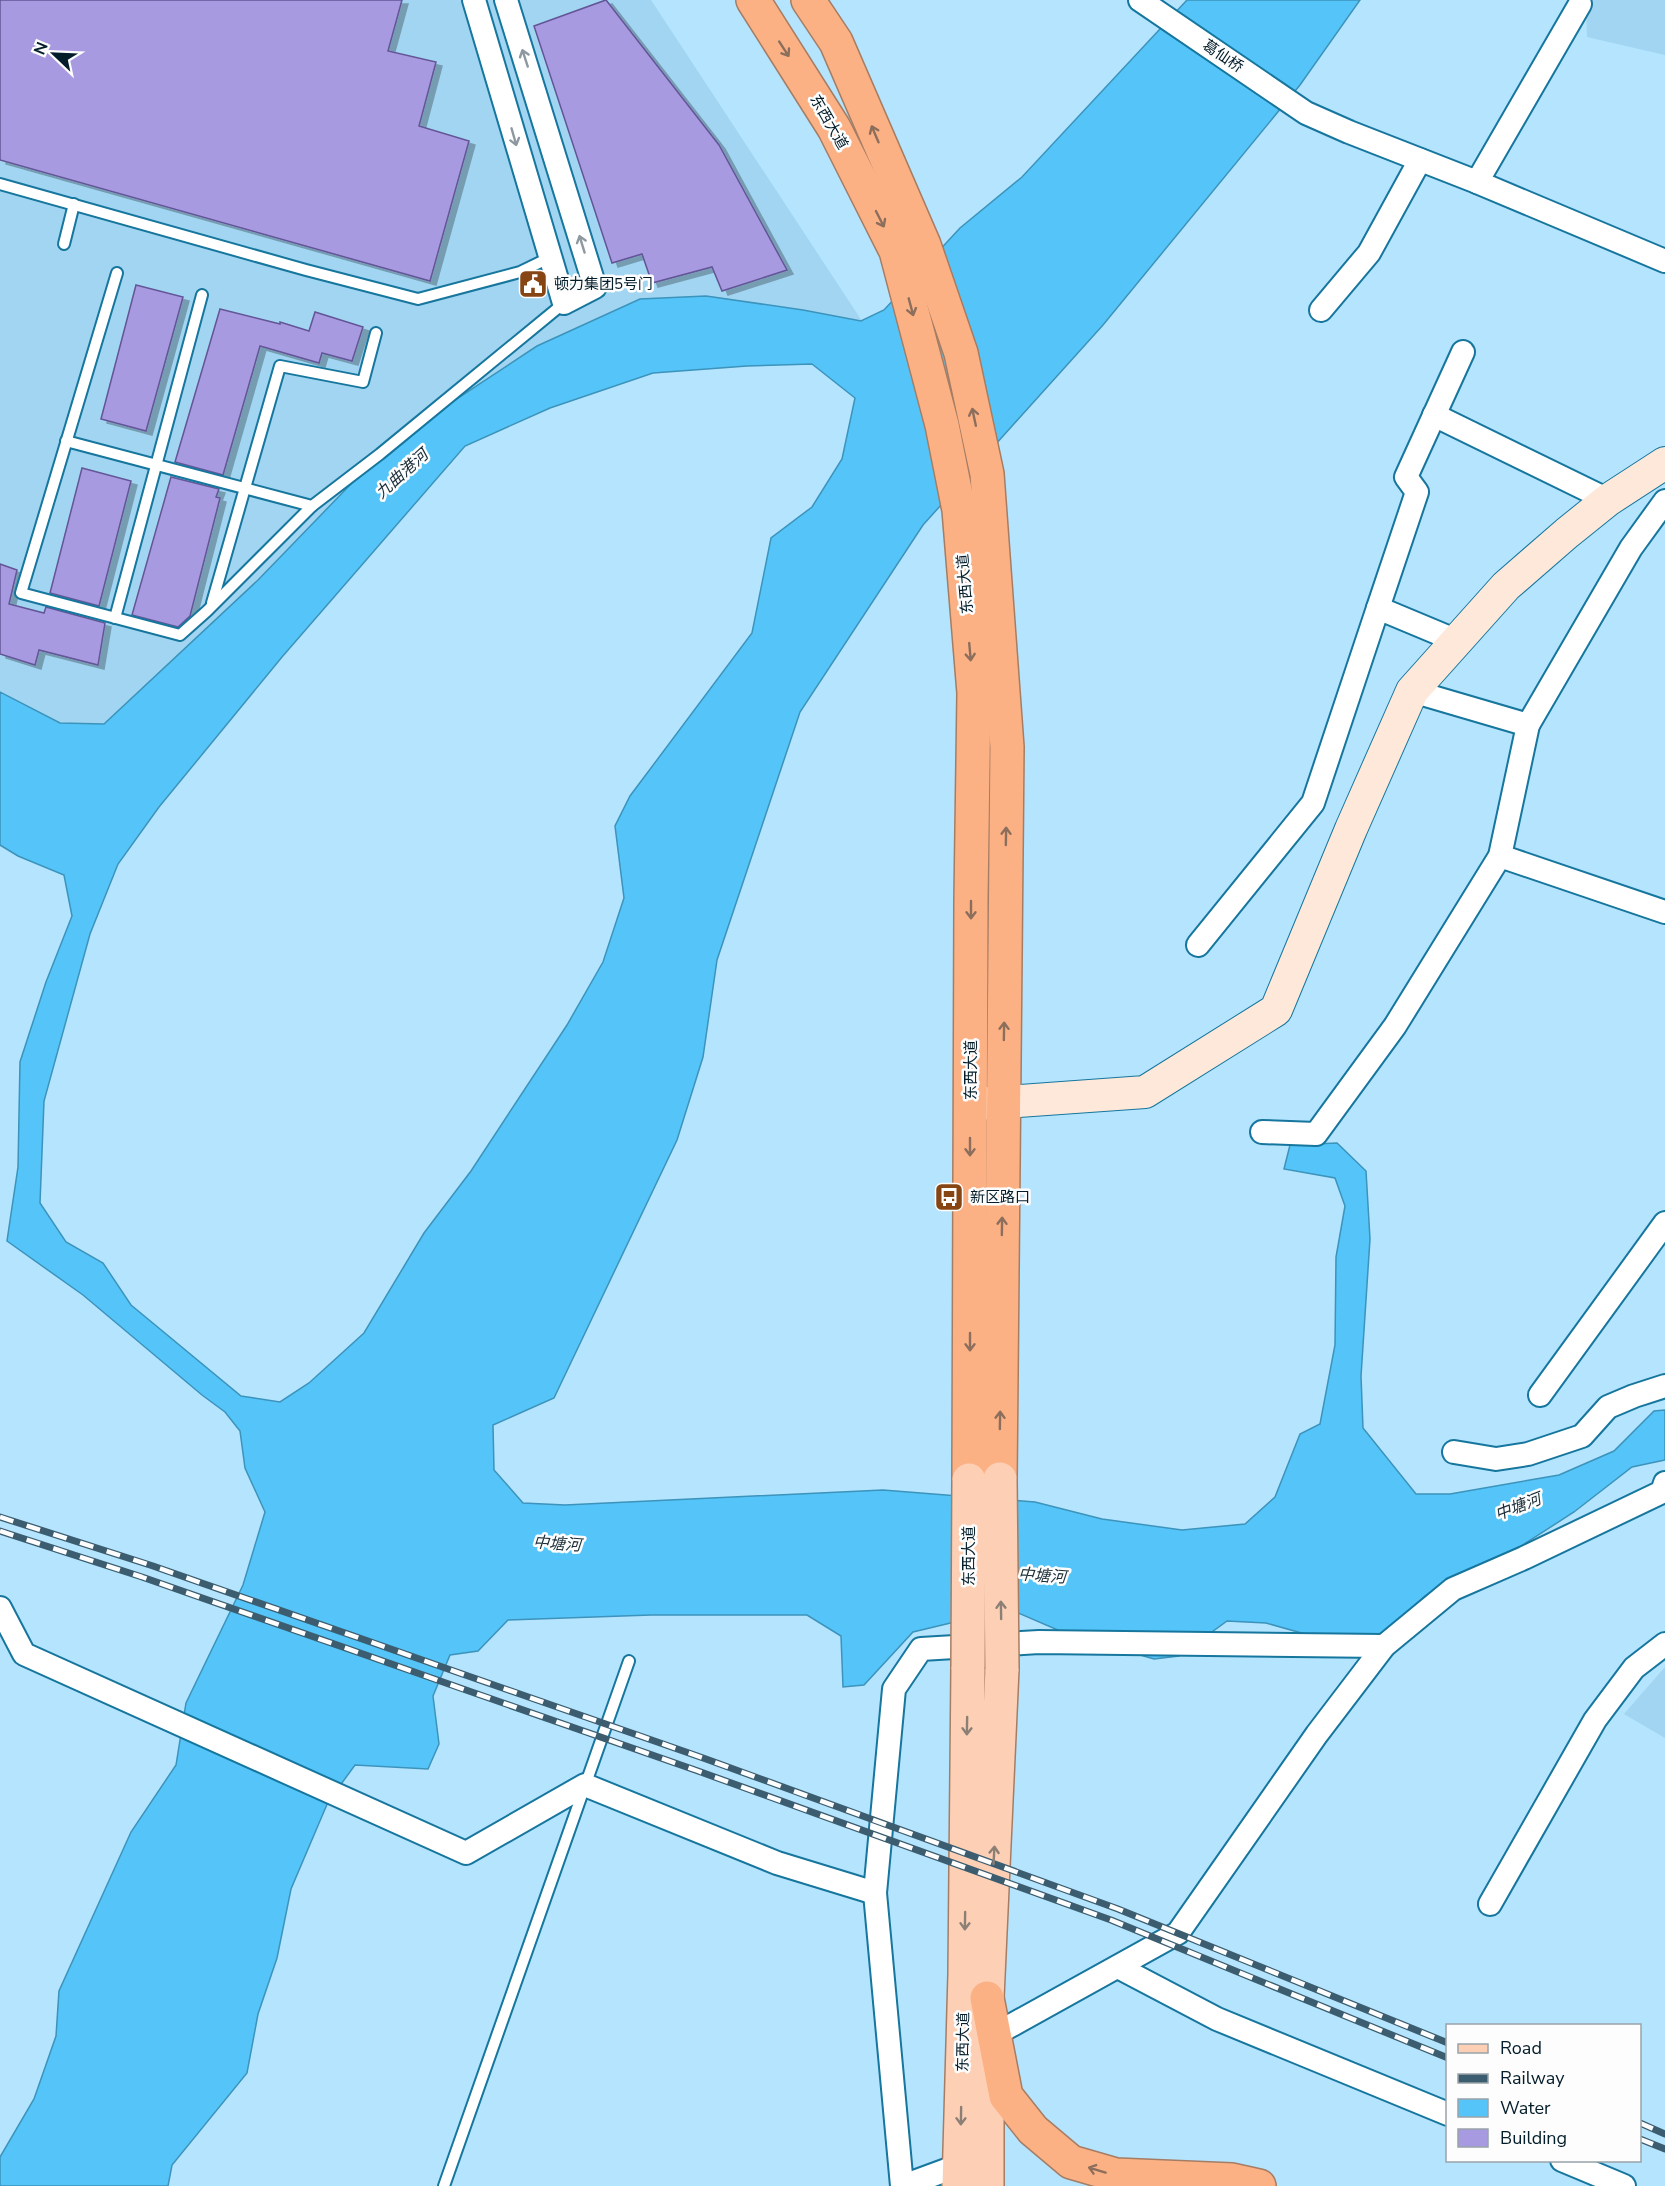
<svg xmlns="http://www.w3.org/2000/svg" width="1665" height="2186" viewBox="0 0 1665 2186" font-family="'Nunito Sans','Noto Sans SC',sans-serif">
  <style>
    .built { fill: #a1d5f1 }
    .water { fill: #55c5f9; stroke: #3c93bb; stroke-width: 1.5; fill-rule: evenodd }
    .building { fill: #a79ae1; stroke: #635596; stroke-width: 1.5; filter: url(#shadow) }
    .lines { fill: none; stroke-linecap: round; stroke-linejoin: round }
    .lane-casing { stroke: #16769d; stroke-width: 14 }
    .street-casing { stroke: #16769d; stroke-width: 26 }
    .secondary-casing { stroke: #16769d; stroke-width: 34 }
    .primary-casing { stroke: #a57d64; stroke-width: 36 }
    .highway-casing { stroke: #a57d64; stroke-width: 36 }
    .lane { stroke: #fff; stroke-width: 10 }
    .street { stroke: #fff; stroke-width: 22 }
    .secondary { stroke: #fee8da; stroke-width: 32 }
    .primary { stroke: #fdd0b5; stroke-width: 33 }
    .highway { stroke: #fcb184; stroke-width: 33 }
    .rail-casing { stroke: #3c5d6f; stroke-width: 7 }
    .rail { stroke: #fdfdfd; stroke-width: 4.5; stroke-dasharray: 14; stroke-linecap: butt }
    .primary-bridge-casing { stroke: #a57d64; stroke-width: 36; stroke-linecap: butt }
    .primary-bridge { stroke: #fdd0b5; stroke-width: 33 }
    .oneway { stroke: #8c6e5c }
    .oneway2 { stroke: #8e999f }
    .oneway3 { stroke: #8c7f76 }
    .labels { text-anchor: middle; dominant-baseline: central; stroke-width: 5; stroke-linejoin: round; paint-order: stroke }
    .street-label { font-size: 15px; fill: #031d2a; stroke: #fdfdfd }
    .poi-label { font-size: 15px; fill: #031d2a; stroke: #fdfdfd; text-anchor: start }
    .water-label { font-size: 16px; font-style: italic; fill: #1a2d37; stroke: #fdfdfd }
  </style>
  <defs>
    <filter id="shadow"><feDropShadow dx="6" dy="4" stdDeviation="0" flood-color="#0004"/></filter>
  </defs>
  <rect width="100%" height="100%" fill="#b4e4fe"/>
  <g class="built">
    <path d="M0 0H651L862 321 803 310 706 296 640 299 537 346 455 400 380 454 258 580 104 724 60 723 0 692Z"/>
    <path d="M1586 0H1665V55L1587 37Z"/>
    <path d="M1665 1667V1738L1624 1714Z"/>
  </g>
  <path class="water" d="M1187 0H1360L1300 85 1103 325 923 525 800 712 717 960 703 1057 677 1140 554 1398 493 1425 494 1470 523 1503 565 1505 883 1490 1035 1502 1102 1519 1182 1530 1245 1524 1275 1497 1300 1434 1320 1424 1335 1345 1336 1257 1345 1206 1335 1178 1284 1169 1290 1145 1337 1143 1366 1171 1370 1239 1361 1376 1363 1428 1416 1494H1450L1559 1475 1614 1451 1654 1411 1665 1410V1460L1632 1467 1574 1512 1518 1548 1470 1570 1425 1596 1376 1643H1337L1266 1623 1227 1621 1179 1656 1154 1659 1067 1634 1009 1609 913 1632 864 1685 843 1687 841 1636 807 1615H651L508 1620 478 1651 450 1655 433 1696 439 1744 428 1769 355 1765 328 1802 291 1889 277 1958 258 2014 247 2073 172 2165 168 2186H0V2157L34 2099 56 2036 59 1991 131 1832 176 1765 186 1703 243 1585 265 1512 245 1468 240 1431 225 1412 202 1395 83 1295 7 1241 18 1167 20 1062 46 982 72 916 64 875 18 856 0 845V692L60 723 104 724 258 580 380 454 455 400 537 346 640 299 706 296 803 310 861 321 884 310 960 228 1022 177ZM812 364 855 398 842 459 812 507 771 538 752 633 630 796 615 826 624 898 603 962 567 1025 471 1171 424 1233 364 1333 309 1383 280 1402 241 1396 131 1305 103 1263 66 1242 40 1203 44 1101 90 934 118 864 159 807 282 657 465 446 550 408 653 373 747 366Z"/>
  <g class="building">
    <path d="M0 0H402L388 51 436 62 419 126 469 141 430 281 0 160Z"/>
    <path d="M606 0 719 145 787 270 722 291 712 267 652 283 642 254 612 263 534 26Z"/>
    <path d="M136 285 183 297 146 431 101 419Z"/>
    <path d="M220 309 280 324V322L309 331 315 312 363 327 352 361 322 353 319 363 260 346 223 475 175 462Z"/>
    <path d="M82 468 131 481 99 606 50 593Z"/>
    <path d="M171 477 219 489 216 497 220 498 190 616 178 627 132 615Z"/>
    <path d="M0 564 17 570 9 604 44 613 46 607 105 623 98 665 39 650 35 665 0 654Z"/>
  </g>
  <g class="lines">
    <g class="lane-casing">
      <g id="lane">
        <path d="M0 184 306 270 418 299 520 272 551 257"/>
        <path d="M64 244 74 204"/>
        <path d="M117 273 21 593 180 635 207 611 312 506"/>
        <path d="M66 441 312 506 380 454 564 303"/>
        <path d="M212 603 280 366 363 382 376 333"/>
        <path d="M115 618 202 295"/>
        <path d="M444 2186 629 1661"/>
      </g>
    </g>
    <g class="street-casing">
      <g id="street">
        <path d="M474 0 564 303 595 287 506 0"/>
        <path d="M1140 0 1306 113 1349 132 1477 182 1665 261"/>
        <path d="M1477 182 1580 4"/>
        <path d="M1321 310 1369 253 1420 160"/>
        <path d="M1434 415 1608 500"/>
        <path d="M1457 641 1378 608 1417 492 1406 477 1463 352"/>
        <path d="M1412 691 1528 725"/>
        <path d="M1500 856 1665 912"/>
        <path d="M1198 945 1313 803 1378 608"/>
        <path d="M1262 1132 1316 1134 1395 1026 1500 856 1528 725 1631 548 1665 501"/>
        <path d="M1540 1395 1665 1223"/>
        <path d="M1454 1452 1496 1459 1528 1454 1582 1436 1608 1407 1634 1396 1665 1386"/>
        <path d="M0 1608 24 1654 466 1853 585 1785 777 1863 875 1893"/>
        <path d="M1490 1904 1595 1720 1634 1668 1665 1644"/>
        <path d="M1118 1967 1217 2019 1448 2114"/>
        <path d="M994 2035 1178 1933 1317 1734 1384 1646 1453 1589 1524 1558 1662 1492 1665 1483"/>
        <path d="M1562 2160 1624 2186"/>
        <path d="M902 2186 875 1893 894 1689 921 1649 1039 1642 1384 1646"/>
        <path d="M903 2186 960 2165"/>
      </g>
    </g>
    <g class="secondary-casing">
      <path id="secondary" d="M977 1104 1145 1092 1276 1010 1351 829 1412 691 1506 586 1567 533 1608 500 1665 463"/>
    </g>
    <g class="primary-casing">
      <g id="primary">
        <path d="M959 2186 965 1974 968 1667"/>
        <path d="M987 2186V1998L1002 1669"/>
      </g>
    </g>
    <g class="highway-casing">
      <g id="highway">
        <path d="M753 0 834 128 896 251 942 425 959 510 974 693 971 900 969 1480"/>
        <path d="M808 0 836 42 924 245 961 353 987 474 1007 747 1000 1479"/>
        <path d="M987 1998 1006 2096 1033 2130 1071 2162 1116 2175 1232 2180 1259 2186"/>
      </g>
    </g>
    <use href="#lane" class="lane"/>
    <use href="#street" class="street"/>
    <use href="#secondary" class="secondary"/>
    <use href="#primary" class="primary"/>
    <use href="#highway" class="highway"/>
    <g class="rail-casing">
      <g id="rail">
        <path d="M0 1517 153 1566 706 1759 1118 1909 1448 2043"/>
        <path d="M0 1531 142 1577 698 1771 1111 1920 1448 2058"/>
        <path d="M1640 2123 1665 2134"/>
        <path d="M1640 2139 1665 2149"/>
      </g>
    </g>
    <use href="#rail" class="rail"/>
    <g class="primary-bridge-casing">
      <g id="primary-bridge">
        <path d="M1000 1479 1002 1669"/>
        <path d="M968 1667 969 1480"/>
      </g>
    </g>
    <use href="#primary-bridge" class="primary-bridge"/>
  </g>
  <defs><path id="oneway-shaft" d="M-6 0H5M1.5-3L5.5 0L1.5 3" fill="none" stroke-width="1.6" stroke-linecap="round" stroke-linejoin="round" transform="scale(1.5)"/></defs>
  <g class="oneway">
    <use href="#oneway-shaft" transform="translate(784 49) rotate(57)"/>
    <use href="#oneway-shaft" transform="translate(875 134) rotate(-113)"/>
    <use href="#oneway-shaft" transform="translate(880 219) rotate(63)"/>
    <use href="#oneway-shaft" transform="translate(911 307) rotate(75)"/>
    <use href="#oneway-shaft" transform="translate(974 417) rotate(-102)"/>
    <use href="#oneway-shaft" transform="translate(970 652) rotate(85)"/>
    <use href="#oneway-shaft" transform="translate(1006 836) rotate(-89)"/>
    <use href="#oneway-shaft" transform="translate(971 910) rotate(90)"/>
    <use href="#oneway-shaft" transform="translate(1004 1031) rotate(-89)"/>
    <use href="#oneway-shaft" transform="translate(970 1147) rotate(90)"/>
    <use href="#oneway-shaft" transform="translate(1002 1226) rotate(-89)"/>
    <use href="#oneway-shaft" transform="translate(970 1342) rotate(90)"/>
    <use href="#oneway-shaft" transform="translate(1000 1420) rotate(-89)"/>
    <use href="#oneway-shaft" transform="translate(1097 2170) rotate(-163)"/>
  </g>
  <g class="oneway2">
    <use href="#oneway-shaft" transform="translate(525 58) rotate(-108)"/>
    <use href="#oneway-shaft" transform="translate(514 137) rotate(74)"/>
    <use href="#oneway-shaft" transform="translate(582 244) rotate(-107)"/>
  </g>
  <g class="oneway3">
    <use href="#oneway-shaft" transform="translate(1001 1610) rotate(-91)"/>
    <use href="#oneway-shaft" transform="translate(967 1726) rotate(91)"/>
    <use href="#oneway-shaft" transform="translate(994 1855) rotate(-87)"/>
    <use href="#oneway-shaft" transform="translate(965 1921) rotate(91)"/>
    <use href="#oneway-shaft" transform="translate(961 2116) rotate(91)"/>
  </g>
  <defs>
    <g id="civic-square" transform="scale(1.5)"><rect x="-9" y="-9" width="18" height="18" rx="4" fill="#874514" stroke="#fdfdfd"/><path d="M-.6-6.5H3V-4.5H.6V-3L4-1V1h2V6H-6V1h2V-1L-.6-3ZM-1.2 2.5V6h2.4V2.5Z" fill="#fff"/></g>
    <g id="bus-square" transform="scale(1.5)"><rect x="-9" y="-9" width="18" height="18" rx="4" fill="#874514" stroke="#fdfdfd"/><path d="M-5-6H5V4H4V6H2V4H-2V6H-4V4H-5ZM-3.5-4V0h7V-4ZM-3.5 1.2v1.5H-2V1.2ZM2 1.2v1.5H3.5V1.2Z" fill="#fff"/></g>
  </defs>
  <g fill-rule="evenodd">
    <use href="#civic-square" x="533" y="284"/>
    <use href="#bus-square" x="949" y="1197"/>
  </g>
  <g class="labels">
    <g class="street-label">
      <text transform="translate(1223 56) rotate(34)">葛仙桥</text>
      <text transform="translate(829 122) rotate(60)">东西大道</text>
      <text transform="translate(965 584) rotate(-95)">东西大道</text>
      <text transform="translate(971 1070) rotate(-90)">东西大道</text>
      <text transform="translate(969 1556) rotate(-90)">东西大道</text>
      <text transform="translate(963 2042) rotate(-89)">东西大道</text>
    </g>
    <g class="poi-label">
      <text x="554" y="284">顿力集团5号门</text>
      <text x="970" y="1197">新区路口</text>
    </g>
    <g class="water-label">
      <text transform="translate(402 474) rotate(-42)">九曲港河</text>
      <text transform="translate(1518 1507) rotate(-21)">中塘河</text>
      <text transform="translate(557 1544) rotate(4)">中塘河</text>
      <text transform="translate(1042 1576) rotate(4)">中塘河</text>
    </g>
  </g>
  <rect x="1446" y="2024" width="195" height="138" fill="#fdfdfd" stroke="#99a3a9" stroke-width="1.5"/>
  <rect x="1458" y="2044" width="30" height="9" fill="#fdd0b5" stroke="#99a3a9" stroke-width="1.5"/>
  <text x="1500" y="2054" font-size="18" fill="#031d2a">Road</text>
  <rect x="1458" y="2074" width="30" height="9" fill="#3c5d6f" stroke="#99a3a9" stroke-width="1.5"/>
  <text x="1500" y="2084" font-size="18" fill="#031d2a">Railway</text>
  <rect x="1458" y="2099" width="30" height="18" fill="#55c5f9" stroke="#99a3a9" stroke-width="1.5"/>
  <text x="1500" y="2114" font-size="18" fill="#031d2a">Water</text>
  <rect x="1458" y="2129" width="30" height="18" fill="#a79ae1" stroke="#99a3a9" stroke-width="1.5"/>
  <text x="1500" y="2144" font-size="18" fill="#031d2a">Building</text>
  <g transform="translate(54 54) rotate(293)" stroke="#fdfdfd" stroke-width="4.5" paint-order="stroke">
  <path d="M0-4.5L10 22L0 15L-10 22Z" fill="#031d2a"/>
  <text y="-9" font-size="16" font-weight="bold" text-anchor="middle" fill="#031d2a">N</text>
  </g>
</svg>
